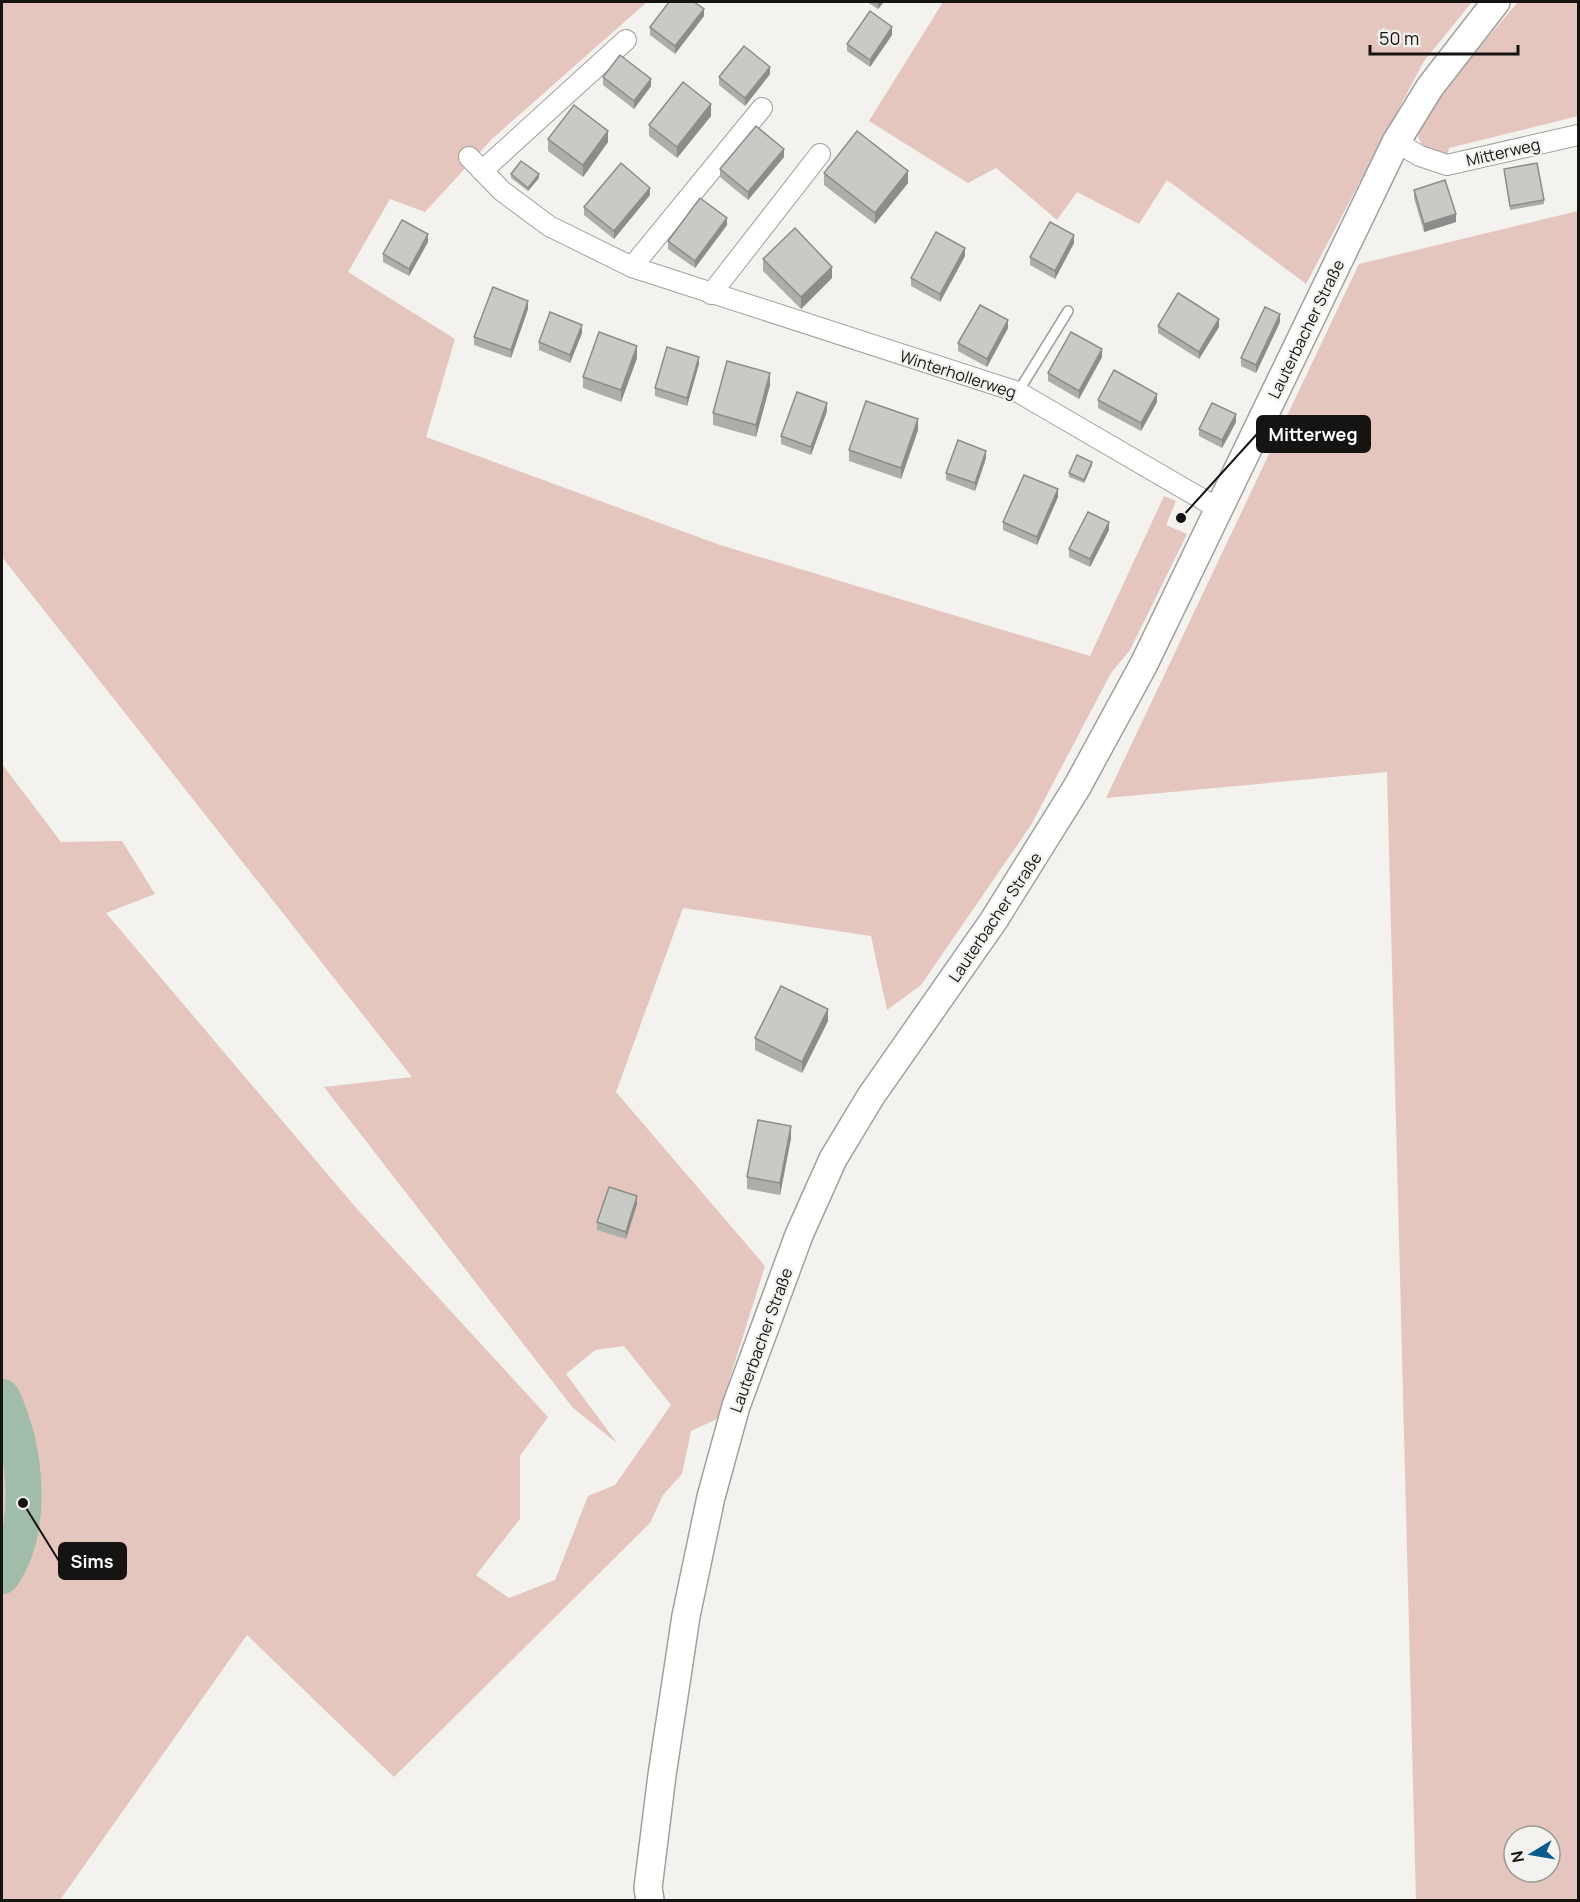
<svg xmlns="http://www.w3.org/2000/svg" width="1580" height="1902" viewBox="0 0 1580 1902" font-family="Manrope,sans-serif">
  <style>
    .green { fill: #e4c6be; fill-rule: evenodd }
    .lines { fill: none; stroke-linecap: round; stroke-linejoin: round }
    .river { stroke: #9fbda8; stroke-width: 36 }
    .lane-casing { stroke: #a1a09c; stroke-width: 12 }
    .street-casing { stroke: #a1a09c; stroke-width: 22 }
    .secondary-casing { stroke: #a1a09c; stroke-width: 30 }
    .lane { stroke: #fff; stroke-width: 9 }
    .street { stroke: #fff; stroke-width: 20 }
    .secondary { stroke: #fff; stroke-width: 27 }
    .wall { fill: #acaeaa }
    .shaded-wall { fill: #8c8d8b }
    .building { fill: #c8cac6; stroke: #8c8d8b; stroke-width: 1.5 }
    .labels { text-anchor: middle; dominant-baseline: central; stroke-width: 4.5; stroke-linejoin: round; paint-order: stroke }
    .street-label { font-size: 16px; fill: #151413; stroke: #f3f2ee }
    .leader { fill: none; stroke: #151413; stroke-width: 2 }
    .callout-dot { fill: #151413; stroke: #f3f2ee; stroke-width: 2 }
    .callout { fill: #151413; stroke: #151413; stroke-width: 2 }
    .callout-label { font-size: 18px; text-anchor: middle; font-weight: bold; fill: #fff }
  </style>
  <rect width="100%" height="100%" fill="#f3f2ee"/>
  <g class="green">
    <path d="M2 2H647L492 139 425 212 390 199 348 272 455 339 426 437 720 545 1090 656 1164 496 1176 501 1166 525 1187 534 1130 650 1111 673 1031 825 921 985 887 1010 871 936 683 908 616 1092 765 1266 717 1419 691 1431 682 1474 663 1495 650 1523 394 1777 247 1635 60 1900H2V764L61 842 122 841 155 894 106 913 357 1209 548 1417 520 1456V1519L476 1575 509 1598 555 1580 588 1496 615 1485 671 1405 624 1346 595 1350 566 1374 617 1443 573 1408 324 1087 412 1077 2 557Z"/>
    <path d="M943 2H1472L1424 61 1306 284 1167 180 1139 224 1077 192 1057 220 996 168 968 183 869 121Z"/>
    <path d="M1518 2H1578V116L1449 148 1447 156 1426 153 1418 137 1421 123 1471 57Z"/>
    <path d="M1578 211V1900H1416L1387 772 1106 798 1359 264ZM1514 1836H1550V1872H1514Z"/>
  </g>
  <g class="lines">
    <path class="river" d="M2 1397C26 1448 35 1527 2 1576"/>
    <g class="lane-casing">
      <path id="lane" d="M1018 392 1068 311"/>
    </g>
    <g class="street-casing">
      <g id="street">
        <path d="M1396 142 1420 156 1447 165 1578 135"/>
        <path d="M469 157 502 191 549 226 632 267 1018 392 1219 509"/>
        <path d="M482 171 626 40"/>
        <path d="M632 267 762 108"/>
        <path d="M711 294 820 154"/>
      </g>
    </g>
    <g class="secondary-casing">
      <path id="secondary" d="M650 1900 648 1888 662 1775 686 1616 711 1497 736 1406 799 1235 833 1159 871 1096 994 920 1077 787 1144 664 1396 142 1430 87 1496 2"/>
    </g>
    <use href="#lane" class="lane"/>
    <use href="#street" class="street"/>
    <use href="#secondary" class="secondary"/>
  </g>
  <g class="wall">
    <path d="M867 2H884L878 9Z"/>
    <path d="M704 16 675 54 650 35V27Z"/>
    <path d="M892 35 870 67 847 51V44Z"/>
    <path d="M770 74 745 106 719 85V77Z"/>
    <path d="M603 77 651 86 634 109 603 85Z"/>
    <path d="M711 116 677 158 649 136V125Z"/>
    <path d="M548 139 608 142 583 177 548 151Z"/>
    <path d="M784 157 748 200 720 177V169Z"/>
    <path d="M1504 169 1544 200V204L1510 210Z"/>
    <path d="M824 173 908 183 875 224 824 185Z"/>
    <path d="M511 174 539 178 528 191 511 178Z"/>
    <path d="M1414 190 1456 222 1424 232 1414 198Z"/>
    <path d="M650 195 614 239 584 215V207Z"/>
    <path d="M727 225 695 268 668 249V241Z"/>
    <path d="M428 242 409 276 383 262V254Z"/>
    <path d="M1074 243 1055 279 1030 265V257Z"/>
    <path d="M965 256 940 302 911 286V278Z"/>
    <path d="M763 259 832 278 801 309 763 271Z"/>
    <path d="M528 309 511 358 474 345V337Z"/>
    <path d="M1280 322 1256 373 1241 366V358Z"/>
    <path d="M1158 326 1219 327 1199 359 1158 333Z"/>
    <path d="M1008 328 987 367 958 351V343Z"/>
    <path d="M582 333 570 363 539 350V342Z"/>
    <path d="M1102 357 1079 399 1048 381V373Z"/>
    <path d="M637 358 621 402 583 388V377Z"/>
    <path d="M699 364 687 406 655 396V388Z"/>
    <path d="M770 385 756 437 713 425V413Z"/>
    <path d="M1098 400 1157 402 1141 431 1098 408Z"/>
    <path d="M827 411 811 455 781 444V436Z"/>
    <path d="M1236 422 1222 448 1199 436V429Z"/>
    <path d="M918 430 901 479 849 461V450Z"/>
    <path d="M986 458 975 491 946 480V473Z"/>
    <path d="M1092 465 1084 483 1069 477V473Z"/>
    <path d="M1058 497 1037 545 1003 530V522Z"/>
    <path d="M1109 530 1090 567 1069 557V549Z"/>
    <path d="M828 1021 802 1073 755 1050V1038Z"/>
    <path d="M791 1138 780 1195 747 1189V1177Z"/>
    <path d="M637 1204 626 1239 597 1230V1222Z"/>
  </g>
  <g class="shaded-wall">
    <path d="M878 2H884L878 9Z"/>
    <path d="M704 9V16L675 54V46Z"/>
    <path d="M892 27V35L870 67V60Z"/>
    <path d="M770 67V74L745 106V98Z"/>
    <path d="M651 79V86L634 109V101Z"/>
    <path d="M711 104V116L677 158V147Z"/>
    <path d="M608 131V142L583 177V165Z"/>
    <path d="M784 149V157L748 200V192Z"/>
    <path d="M908 171V183L875 224V213Z"/>
    <path d="M539 174V178L528 191V188Z"/>
    <path d="M650 188V195L614 239V231Z"/>
    <path d="M1456 214V222L1424 232V224Z"/>
    <path d="M727 218V225L695 268V261Z"/>
    <path d="M428 234V242L409 276V269Z"/>
    <path d="M1074 235V243L1055 279V271Z"/>
    <path d="M965 248V256L940 302V294Z"/>
    <path d="M832 267V278L801 309V297Z"/>
    <path d="M528 301V309L511 358V350Z"/>
    <path d="M1280 314V322L1256 373V365Z"/>
    <path d="M1219 319V327L1199 359V352Z"/>
    <path d="M1008 320V328L987 367V359Z"/>
    <path d="M582 325V333L570 363V355Z"/>
    <path d="M637 346V358L621 402V390Z"/>
    <path d="M1102 349V357L1079 399V391Z"/>
    <path d="M699 357V364L687 406V398Z"/>
    <path d="M770 373V385L756 437V425Z"/>
    <path d="M1157 394V402L1141 431V423Z"/>
    <path d="M827 403V411L811 455V447Z"/>
    <path d="M1236 414V422L1222 448V440Z"/>
    <path d="M918 419V430L901 479V468Z"/>
    <path d="M986 451V458L975 491V483Z"/>
    <path d="M1092 462V465L1084 483V480Z"/>
    <path d="M1058 489V497L1037 545V537Z"/>
    <path d="M1109 522V530L1090 567V559Z"/>
    <path d="M828 1009V1021L802 1073V1062Z"/>
    <path d="M791 1126V1138L780 1195V1183Z"/>
    <path d="M637 1196V1204L626 1239V1232Z"/>
  </g>
  <g class="building">
    <path d="M669 2H694L704 9 675 46 650 27Z"/>
    <path d="M870 11 892 27 870 60 847 44Z"/>
    <path d="M744 46 770 67 745 98 719 77Z"/>
    <path d="M620 55 651 79 634 101 603 77Z"/>
    <path d="M683 82 711 104 677 147 649 125Z"/>
    <path d="M574 105 608 131 583 165 548 139Z"/>
    <path d="M756 126 784 149 748 192 720 169Z"/>
    <path d="M857 131 908 171 875 213 824 173Z"/>
    <path d="M521 161 539 174 528 188 511 174Z"/>
    <path d="M621 163 650 188 614 231 584 207Z"/>
    <path d="M1537 163 1544 200 1510 206 1504 169Z"/>
    <path d="M1445 180 1456 214 1424 224 1414 190Z"/>
    <path d="M700 198 727 218 695 261 668 241Z"/>
    <path d="M402 220 428 234 409 269 383 254Z"/>
    <path d="M1050 222 1074 235 1055 271 1030 257Z"/>
    <path d="M795 228 832 267 801 297 763 259Z"/>
    <path d="M936 232 965 248 940 294 911 278Z"/>
    <path d="M493 287 528 301 511 350 474 337Z"/>
    <path d="M1178 293 1219 319 1199 352 1158 326Z"/>
    <path d="M980 305 1008 320 987 359 958 343Z"/>
    <path d="M1265 307 1280 314 1256 365 1241 358Z"/>
    <path d="M550 312 582 325 570 355 539 342Z"/>
    <path d="M599 332 637 346 621 390 583 377Z"/>
    <path d="M1071 332 1102 349 1079 391 1048 373Z"/>
    <path d="M667 347 699 357 687 398 655 388Z"/>
    <path d="M727 361 770 373 756 425 713 413Z"/>
    <path d="M1114 370 1157 394 1141 423 1098 400Z"/>
    <path d="M797 392 827 403 811 447 781 436Z"/>
    <path d="M866 401 918 419 901 468 849 450Z"/>
    <path d="M1212 403 1236 414 1222 440 1199 429Z"/>
    <path d="M958 440 986 451 975 483 946 473Z"/>
    <path d="M1077 455 1092 462 1084 480 1069 473Z"/>
    <path d="M1024 475 1058 489 1037 537 1003 522Z"/>
    <path d="M1088 512 1109 522 1090 559 1069 549Z"/>
    <path d="M781 986 828 1009 802 1062 755 1038Z"/>
    <path d="M758 1120 791 1126 780 1183 747 1177Z"/>
    <path d="M609 1187 637 1196 626 1232 597 1222Z"/>
  </g>
  <g class="labels">
    <g class="street-label">
      <text transform="translate(1503 152) rotate(-13)">Mitterweg</text>
      <text transform="translate(1306 329) rotate(-64)">Lauterbacher Straße</text>
      <text transform="translate(958 374) rotate(18)">Winterhollerweg</text>
      <text transform="translate(995 917) rotate(-56)">Lauterbacher Straße</text>
      <text transform="translate(761 1340) rotate(-70)">Lauterbacher Straße</text>
    </g>
  </g>
  <path class="leader" d="M1181 518L1257 434M23 1503L59 1561"/>
  <g class="callout-dot">
    <circle cx="1181" cy="518" r="6"/>
    <circle cx="23" cy="1503" r="6"/>
  </g>
  <g class="callout">
    <rect x="1257" y="416" width="113" height="36" rx="6"/>
    <rect x="59" y="1543" width="67" height="36" rx="6"/>
  </g>
  <g class="callout-label">
    <text x="1313" y="441">Mitterweg</text>
    <text x="92" y="1568">Sims</text>
  </g>
  <rect width="1580" height="1902" fill="none" stroke="#151413" stroke-width="6"/>
  <g transform="translate(1532 1854) rotate(259)"><circle r="28" fill="#f3f2ee" stroke="#9a9996" stroke-width="1.5"/>
  <path d="M0-4.5L10 22L0 15L-10 22Z" fill="#095a8d"/>
  <text y="-9" font-size="16" font-weight="bold" text-anchor="middle" fill="#151413">N</text>
  </g>
  <path d="M1370 45v9h148v-9" fill="none" stroke="#151413" stroke-width="3"/>
  <text x="1379" y="45" font-size="18" fill="#151413" stroke="#f3f2ee" stroke-width="4.5" paint-order="stroke">50 m</text>
</svg>
